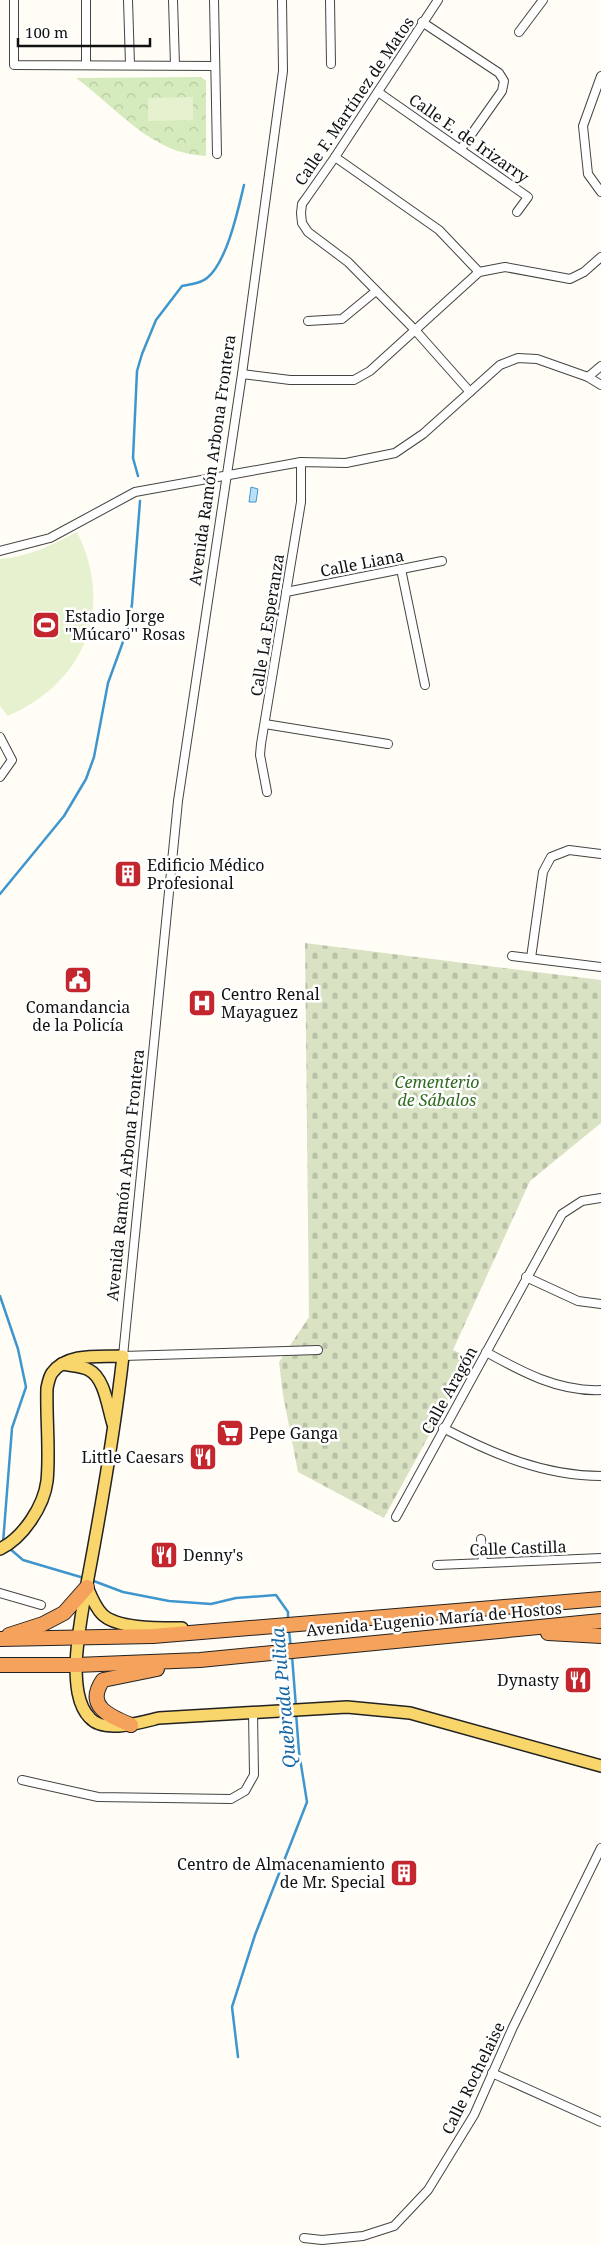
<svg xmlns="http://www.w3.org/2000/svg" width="601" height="2246" viewBox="0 0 601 2246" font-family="'Noto Serif',serif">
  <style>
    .cemetery { fill: url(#cemetery-stones) }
    .park { fill: url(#park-crowns) }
    .pitch { fill: #e6f2cf }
    .water { fill: url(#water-ripples); stroke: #3f96cf }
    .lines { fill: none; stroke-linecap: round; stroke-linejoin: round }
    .stream { stroke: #3f96cf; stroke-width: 2.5 }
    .street-casing { stroke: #444; stroke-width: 10 }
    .primary-casing { stroke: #222; stroke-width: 14 }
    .highway-casing { stroke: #222; stroke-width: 16 }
    .street { stroke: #fff; stroke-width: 8 }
    .primary { stroke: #f9d66b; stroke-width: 11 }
    .highway { stroke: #f5a25d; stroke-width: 14 }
    .labels { text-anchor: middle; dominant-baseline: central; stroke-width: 5; stroke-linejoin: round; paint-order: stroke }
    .street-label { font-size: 16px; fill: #111; stroke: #fff }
    .poi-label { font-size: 16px; fill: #111; stroke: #fff; text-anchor: start }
    .park-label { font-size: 16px; font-style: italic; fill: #2f6b1f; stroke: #fff }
    .water-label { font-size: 18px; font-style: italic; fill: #1768a6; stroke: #fff }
  </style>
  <defs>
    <pattern id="cemetery-stones" width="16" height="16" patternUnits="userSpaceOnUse" patternTransform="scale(1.25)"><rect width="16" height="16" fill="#d9e3c4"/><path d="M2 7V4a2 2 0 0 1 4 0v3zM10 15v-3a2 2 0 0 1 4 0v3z" fill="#b9c2a7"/></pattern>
    <pattern id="park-crowns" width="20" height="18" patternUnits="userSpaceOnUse" patternTransform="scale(1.25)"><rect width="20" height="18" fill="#d5ebbd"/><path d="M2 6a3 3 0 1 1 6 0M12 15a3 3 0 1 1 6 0" fill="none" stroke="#b6c8a1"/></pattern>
    <pattern id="water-ripples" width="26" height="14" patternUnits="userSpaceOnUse" patternTransform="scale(1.25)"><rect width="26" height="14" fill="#b9e0f7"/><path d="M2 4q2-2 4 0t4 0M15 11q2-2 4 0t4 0" fill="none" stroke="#9ebfd3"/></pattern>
  </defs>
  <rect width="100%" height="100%" fill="#fffdf5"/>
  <path class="cemetery" d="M305 943 601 980V1123L530 1181 453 1350 471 1358 384 1518 298 1472 283 1395 279 1362 309 1317Z"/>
  <path class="park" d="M201 77 206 81V156C151 154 117 108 76 78Z"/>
  <g class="pitch">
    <path d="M193 97V120L148 121V98Z"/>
    <path d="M77 532C115 609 85 682 8 716L0 706V559C28 557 52 545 77 532Z"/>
  </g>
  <path class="water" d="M251 487 258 489 256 502H249Z"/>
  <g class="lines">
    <g class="stream">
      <path d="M138 476 133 458 137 371 142 354 156 320 182 286C191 284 200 284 207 278 227 262 238 210 244 185"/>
      <path d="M0 894 64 816 86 779 94 757 108 683 128 628 132 604 140 501"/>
      <path d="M0 1296 18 1349 26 1387 12 1428 3 1543"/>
      <path d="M9 1548 23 1560 84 1578"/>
      <path d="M91 1580 123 1592 169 1601 211 1604 236 1598 276 1595 288 1612V1620"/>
      <path d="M289 1631 291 1648"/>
      <path d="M292 1656 296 1707"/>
      <path d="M238 2057 232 2007 255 1935 307 1802 299 1752 296 1713"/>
    </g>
    <g class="street-casing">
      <g id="street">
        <path d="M14 0V65L215 66"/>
        <path d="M128 0 130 64"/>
        <path d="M173 0 175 65"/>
        <path d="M214 0 217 154"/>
        <path d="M282 0 283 71 242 374 178 801 123 1356 318 1350"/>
        <path d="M330 0 331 64"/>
        <path d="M438 0 335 157 307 197 302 204 301 213 302 223 308 232 348 262 415 330 470 392"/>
        <path d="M422 22 499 73 504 81 502 91 461 149"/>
        <path d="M519 32 543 0"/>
        <path d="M86 65V0"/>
        <path d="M601 76 583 126 588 174 601 192"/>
        <path d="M378 92 528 197 517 212"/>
        <path d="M335 157 439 230 479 272"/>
        <path d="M308 321 342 319 376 291"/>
        <path d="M242 374 290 380H354L370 371 479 272 505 267 570 279 584 272 601 257"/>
        <path d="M588 377 601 366"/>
        <path d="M0 551 50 538 135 492 301 462 346 463 395 453 423 434 500 365 518 358 537 359 588 377 601 385"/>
        <path d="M401 569 425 685"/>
        <path d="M286 592 442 561"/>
        <path d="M265 724 388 744"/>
        <path d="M0 737 12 760 0 777"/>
        <path d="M267 792 260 755 261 744 301 502V462"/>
        <path d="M512 956 601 967"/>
        <path d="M531 958 543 872 551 857 569 850 601 854"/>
        <path d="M526 1277 578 1301 601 1304"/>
        <path d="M486 1352C522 1372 559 1392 601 1390"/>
        <path d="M443 1428C493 1454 544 1476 601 1476"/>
        <path d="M396 1517 562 1214 582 1201 601 1198"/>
        <path d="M481 1539 483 1563"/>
        <path d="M437 1565 601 1558"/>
        <path d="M0 1593 41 1605"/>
        <path d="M22 1780 98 1797 231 1799 245 1791 254 1775 253 1712"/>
        <path d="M492 2073 601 2122"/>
        <path d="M304 2238 322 2240 363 2236 394 2226 428 2190 474 2115 513 2027 601 1848"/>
      </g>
    </g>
    <g class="primary-casing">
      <g id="primary">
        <path d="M62 1364C71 1366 82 1366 89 1370 105 1378 108 1409 113 1424"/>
        <path d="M0 1549C23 1538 44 1506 47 1481 50 1452 46 1418 47 1388 48 1384 49 1377 52 1373 67 1352 101 1357 123 1356 116 1418 106 1479 95 1540 88 1581 78 1623 76 1664 76 1682 77 1705 90 1718 104 1734 142 1722 159 1718L347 1707 410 1713 601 1766"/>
        <path d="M87 1587C91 1596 95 1607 102 1614 116 1629 162 1628 182 1628"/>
      </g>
    </g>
    <g class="highway-casing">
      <g id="highway">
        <path d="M548 1633 601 1636"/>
        <path d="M9 1635 43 1624 64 1613 87 1587"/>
        <path d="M0 1639 153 1636 601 1599"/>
        <path d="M0 1665H76L200 1660 601 1621"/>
        <path d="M131 1725C109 1716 85 1706 103 1680L157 1669"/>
      </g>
    </g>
    <use href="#street" class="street"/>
    <use href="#primary" class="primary"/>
    <use href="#highway" class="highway"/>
  </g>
  <defs>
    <g id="stadium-square" transform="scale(1.4375)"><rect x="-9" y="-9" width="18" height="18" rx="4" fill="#c4262e" stroke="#fff"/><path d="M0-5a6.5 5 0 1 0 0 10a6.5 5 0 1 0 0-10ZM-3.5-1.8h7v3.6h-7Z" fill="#fff"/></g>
    <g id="building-square" transform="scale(1.4375)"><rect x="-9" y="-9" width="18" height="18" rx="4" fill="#c4262e" stroke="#fff"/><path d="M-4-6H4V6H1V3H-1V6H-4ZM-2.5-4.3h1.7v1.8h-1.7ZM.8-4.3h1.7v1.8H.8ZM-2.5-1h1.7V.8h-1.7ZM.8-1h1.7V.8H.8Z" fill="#fff"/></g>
    <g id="civic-square" transform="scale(1.4375)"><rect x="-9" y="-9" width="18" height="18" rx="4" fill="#c4262e" stroke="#fff"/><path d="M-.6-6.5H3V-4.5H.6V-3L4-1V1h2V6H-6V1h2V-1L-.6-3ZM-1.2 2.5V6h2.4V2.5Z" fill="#fff"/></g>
    <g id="hospital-square" transform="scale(1.4375)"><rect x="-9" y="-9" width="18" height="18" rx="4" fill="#c4262e" stroke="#fff"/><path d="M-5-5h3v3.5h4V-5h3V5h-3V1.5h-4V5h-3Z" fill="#fff"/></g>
    <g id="supermarket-square" transform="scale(1.4375)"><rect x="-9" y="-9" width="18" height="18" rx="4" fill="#c4262e" stroke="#fff"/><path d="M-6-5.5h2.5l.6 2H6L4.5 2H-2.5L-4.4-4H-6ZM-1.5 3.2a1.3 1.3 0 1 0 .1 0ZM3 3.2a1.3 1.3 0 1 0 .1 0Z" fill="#fff"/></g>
    <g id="restaurant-square" transform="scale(1.4375)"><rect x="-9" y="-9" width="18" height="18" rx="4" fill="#c4262e" stroke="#fff"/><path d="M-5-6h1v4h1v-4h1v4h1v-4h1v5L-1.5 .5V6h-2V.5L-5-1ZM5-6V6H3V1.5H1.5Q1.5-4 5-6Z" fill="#fff"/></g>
  </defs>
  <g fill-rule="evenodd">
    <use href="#stadium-square" x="46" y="625"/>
    <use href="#building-square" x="128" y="874"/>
    <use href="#civic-square" x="78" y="980"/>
    <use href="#hospital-square" x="202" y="1003"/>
    <use href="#supermarket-square" x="230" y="1433"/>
    <use href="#restaurant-square" x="203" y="1457"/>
    <use href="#restaurant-square" x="164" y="1555"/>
    <use href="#restaurant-square" x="578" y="1680"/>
    <use href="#building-square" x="404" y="1873"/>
  </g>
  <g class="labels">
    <g class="street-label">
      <text transform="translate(354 101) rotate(-56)">Calle F. Martínez de Matos</text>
      <text transform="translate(469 138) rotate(35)">Calle E. de Irizarry</text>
      <text transform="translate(212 460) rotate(-82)">Avenida Ramón Arbona Frontera</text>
      <text transform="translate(362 563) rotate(-11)">Calle Liana</text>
      <text transform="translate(267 625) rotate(-81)">Calle La Esperanza</text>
      <text transform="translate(125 1175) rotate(-84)">Avenida Ramón Arbona Frontera</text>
      <text transform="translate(449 1390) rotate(-61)">Calle Aragón</text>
      <text transform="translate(518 1548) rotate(-2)">Calle Castilla</text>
      <text transform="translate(434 1619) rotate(-5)">Avenida Eugenio María de Hostos</text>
      <text transform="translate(473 2078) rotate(-64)">Calle Rochelaise</text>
    </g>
    <g class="poi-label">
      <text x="65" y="616">Estadio Jorge<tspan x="65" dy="18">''Múcaro'' Rosas</tspan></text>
      <text x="147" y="865">Edificio Médico<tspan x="147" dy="18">Profesional</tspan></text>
      <text x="221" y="994">Centro Renal<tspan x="221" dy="18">Mayaguez</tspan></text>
      <text x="78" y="1007" text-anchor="middle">Comandancia<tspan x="78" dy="18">de la Policía</tspan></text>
      <text x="249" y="1433">Pepe Ganga</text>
      <text x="184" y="1457" text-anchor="end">Little Caesars</text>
      <text x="183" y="1555">Denny's</text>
      <text x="559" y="1680" text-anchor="end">Dynasty</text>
      <text x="385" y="1864" text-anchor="end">Centro de Almacenamiento<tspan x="385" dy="18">de Mr. Special</tspan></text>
    </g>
    <g class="park-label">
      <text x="437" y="1082">Cementerio<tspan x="437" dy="18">de Sábalos</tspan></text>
    </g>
    <g class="water-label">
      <text transform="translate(283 1698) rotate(-95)">Quebrada Pulida</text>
    </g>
  </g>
  <path d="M18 38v8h132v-8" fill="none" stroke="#111111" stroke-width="2.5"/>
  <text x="25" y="38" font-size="15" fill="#111111" stroke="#ffffff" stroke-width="4" paint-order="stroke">100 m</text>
</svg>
